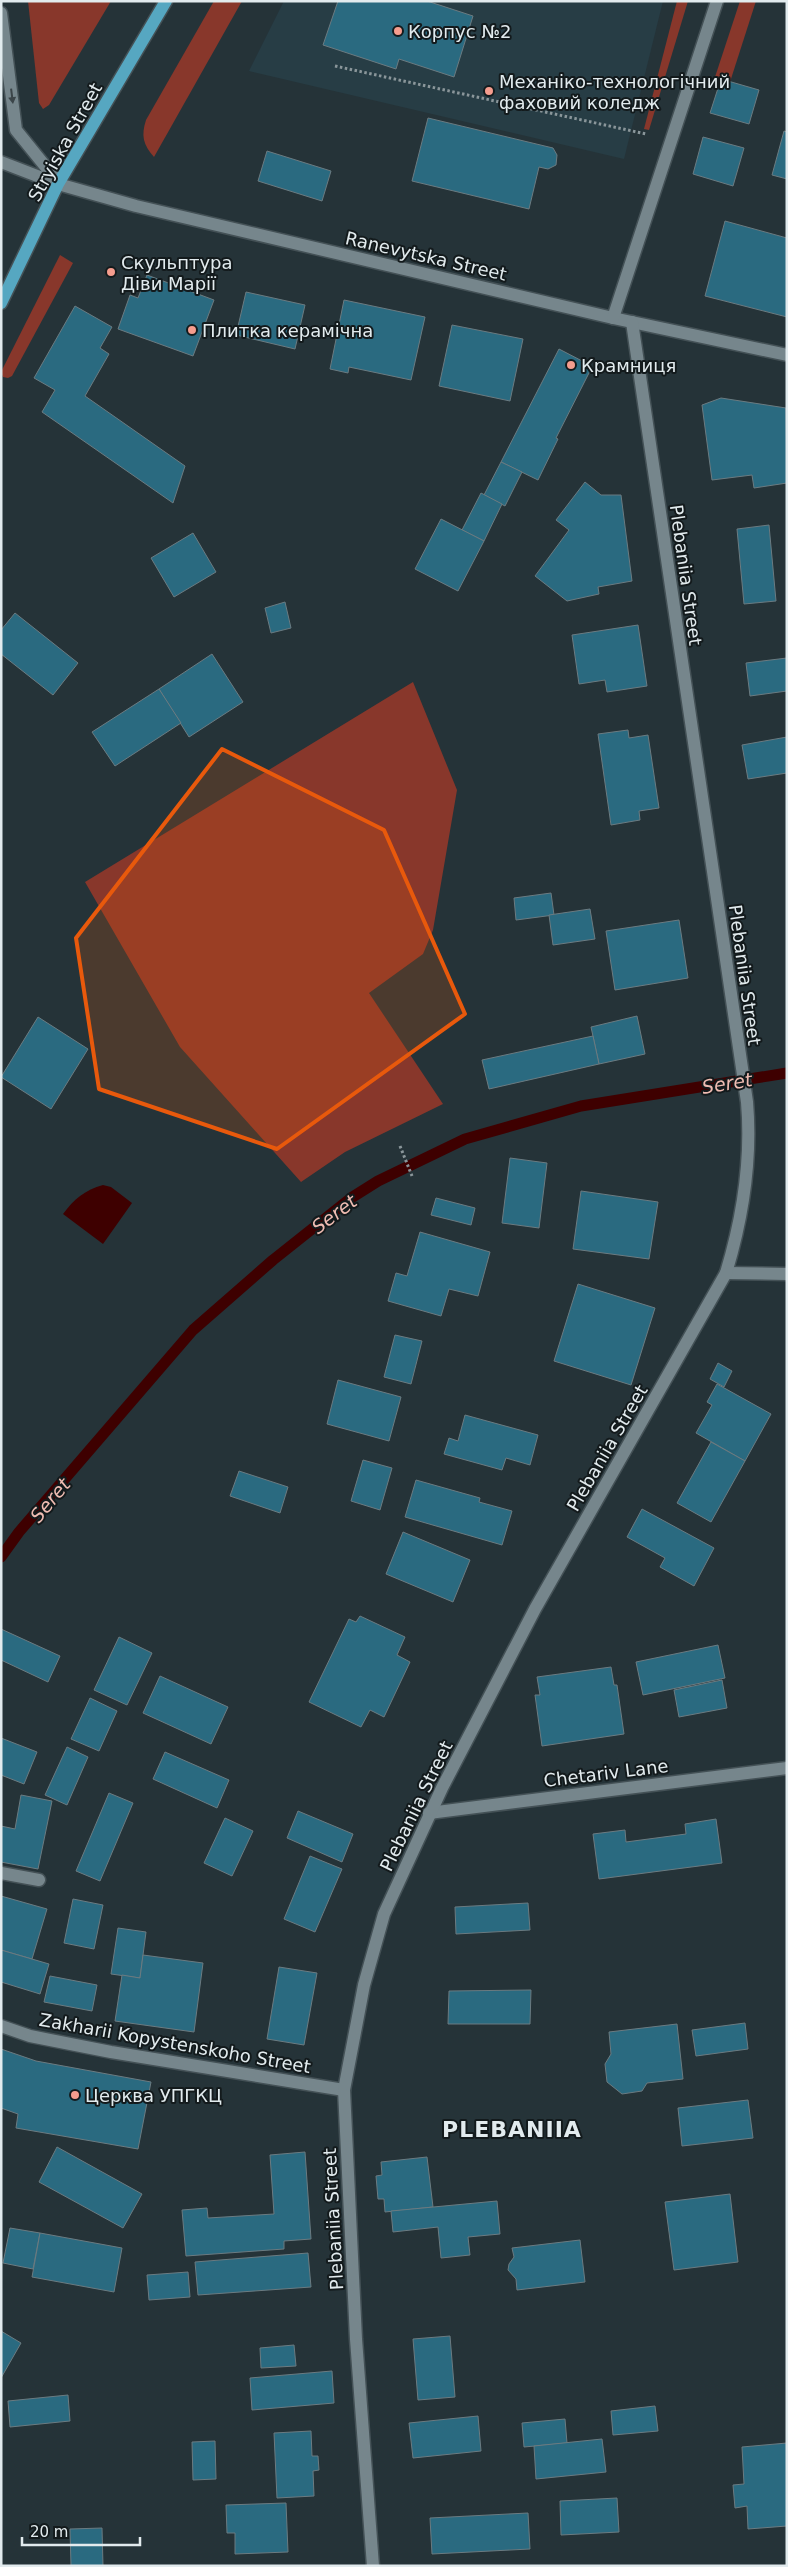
<svg xmlns="http://www.w3.org/2000/svg" width="788" height="2567" viewBox="0 0 788 2567" font-family="'DejaVu Sans',sans-serif">
  <style>
    .built { fill: #273d45 }
    .green { fill: #88372b }
    .water { fill: #3e0000 }
    .lines { fill: none; stroke-linecap: round; stroke-linejoin: round }
    .stream { stroke: #3e0000; stroke-width: 11 }
    .building { fill: #2a6a80; stroke: #6b7b81 }
    .minor-casing { stroke: #445156; stroke-width: 15 }
    .major-casing { stroke: #445156; stroke-width: 15 }
    .path { stroke: #8a969a; stroke-width: 3; stroke-dasharray: 2.5 2.5; stroke-linecap: butt }
    .minor { stroke: #76868c; stroke-width: 12 }
    .major { stroke: #56a7c1; stroke-width: 12 }
    .oneway { fill: #3b4549 }
    .marked { fill: #e8590c; fill-opacity: 0.2; stroke: #e8590c; stroke-width: 4; stroke-linejoin: round }
    .poi-dot { fill: #f59d8e; stroke: #131a1c; stroke-width: 2 }
    .labels { text-anchor: middle; dominant-baseline: central; stroke-width: 4; stroke-linejoin: round; paint-order: stroke }
    .poi-label { font-size: 18px; fill: #e2ebee; stroke: #131a1c; text-anchor: start }
    .street-label { font-size: 18px; fill: #e2ebee; stroke: #131a1c }
    .water-label { font-size: 19px; font-style: italic; fill: #efbcb2; stroke: #131a1c }
    .district-label { font-size: 22px; font-weight: bold; letter-spacing: 1px; fill: #e2ebee; stroke: #131a1c }
  </style>
  <rect width="100%" height="100%" fill="#253338"/>
  <path class="built" d="M284 1H663L624 159 249 71Z"/>
  <g class="green">
    <path d="M28 1H111L49 105 43 109 39 103Z"/>
    <path d="M214 1H242L154 157C143 145 141 135 146 120Z"/>
    <path d="M677 1H688L649 130 644 129Z"/>
    <path d="M740 1H756L730 82 715 77Z"/>
    <path d="M60 255 73 263 12 376 8 378 3 377 1 372Z"/>
    <path d="M413 682 457 790 433 930 423 954 369 993 443 1104 345 1152 301 1182 180 1047 85 882Z"/>
  </g>
  <path class="water" d="M103 1185 111 1187 132 1203 103 1244 63 1214C74 1199 85 1190 103 1185Z"/>
  <g class="lines">
    <path class="stream" d="M1 1557 19 1532 193 1330 273 1260 351 1198 378 1181 465 1139 581 1106 787 1073"/>
  </g>
  <g class="building">
    <path d="M338 1H427L473 16 454 77 399 59 396 69 323 45Z"/>
    <path d="M721 79 759 90 749 124 710 113Z"/>
    <path d="M428 118 553 148 557 155 556 165 548 169 539 167 529 209 412 181Z"/>
    <path d="M784 131 787 132V179L772 175Z"/>
    <path d="M703 137 744 148 733 186 693 174Z"/>
    <path d="M267 151 331 171 322 201 258 181Z"/>
    <path d="M725 221 787 238V317L705 296Z"/>
    <path d="M147 275 214 300 193 356 118 329 130 295 138 298Z"/>
    <path d="M246 292 305 305 295 349 236 335Z"/>
    <path d="M344 300 425 317 411 380 349 367 348 373 330 369Z"/>
    <path d="M75 306 112 327 100 348 109 354 85 396 185 466 173 503 42 412 55 390 34 378Z"/>
    <path d="M452 325 523 339 510 401 439 386Z"/>
    <path d="M559 349 586 363 590 371 556 438 558 439 538 480 501 462Z"/>
    <path d="M721 398 786 408 787 483 754 488 752 475 712 480 702 405Z"/>
    <path d="M501 462 522 472 505 506 484 495Z"/>
    <path d="M585 482 601 495H621L632 581 598 587 599 594 567 601 535 576 569 530 556 520Z"/>
    <path d="M481 493 502 504 484 541 462 530Z"/>
    <path d="M441 519 484 541 458 591 415 569Z"/>
    <path d="M769 525 776 601 744 604 737 529Z"/>
    <path d="M193 533 216 572 174 597 151 558Z"/>
    <path d="M285 602 291 628 271 633 265 608Z"/>
    <path d="M15 613 78 663 53 695 1 654V630Z"/>
    <path d="M638 625 647 686 607 692 605 680 579 684 572 635Z"/>
    <path d="M212 654 243 702 189 737 159 689Z"/>
    <path d="M787 658V691L750 696 746 663Z"/>
    <path d="M159 689 181 723 115 766 92 732Z"/>
    <path d="M628 730 629 738 648 735 659 808 639 811 640 820 611 825 598 734Z"/>
    <path d="M787 737V773L748 779 742 745Z"/>
    <path d="M551 893 554 915 516 920 514 898Z"/>
    <path d="M590 909 595 939 553 945 549 915Z"/>
    <path d="M679 920 688 978 615 990 606 931Z"/>
    <path d="M637 1016 645 1054 599 1064 591 1027Z"/>
    <path d="M38 1017 88 1049 51 1109 1 1077Z"/>
    <path d="M593 1036 599 1064 489 1089 482 1060Z"/>
    <path d="M510 1158 547 1163 539 1228 502 1223Z"/>
    <path d="M581 1191 658 1202 649 1259 573 1249Z"/>
    <path d="M436 1198 475 1208 471 1225 431 1215Z"/>
    <path d="M420 1232 490 1252 478 1296 449 1289 441 1316 388 1301 396 1273 407 1276Z"/>
    <path d="M578 1284 655 1308 631 1385 554 1361Z"/>
    <path d="M395 1335 422 1341 411 1384 384 1377Z"/>
    <path d="M718 1363 732 1371 724 1387 710 1379Z"/>
    <path d="M338 1380 401 1397 389 1441 327 1424Z"/>
    <path d="M717 1384 771 1414 745 1461 696 1433 712 1405 707 1402Z"/>
    <path d="M465 1415 538 1435 530 1465 506 1458 502 1470 444 1454 449 1438 458 1441Z"/>
    <path d="M711 1442 745 1461 711 1522 677 1503Z"/>
    <path d="M363 1460 392 1468 380 1510 351 1501Z"/>
    <path d="M239 1471 288 1487 280 1513 230 1496Z"/>
    <path d="M416 1480 480 1498 479 1502 512 1511 502 1545 405 1517Z"/>
    <path d="M642 1509 714 1548 694 1586 660 1567 665 1558 627 1537Z"/>
    <path d="M403 1532 470 1560 453 1602 386 1574Z"/>
    <path d="M360 1616 405 1637 397 1655 410 1662 384 1717 370 1710 361 1727 309 1702 349 1619 356 1622Z"/>
    <path d="M1 1629 60 1656 48 1682 1 1660Z"/>
    <path d="M119 1637 152 1653 127 1705 94 1690Z"/>
    <path d="M718 1645 725 1678 643 1695 636 1662Z"/>
    <path d="M611 1667 614 1685H617L624 1734 542 1746 535 1695H540L537 1677Z"/>
    <path d="M160 1676 228 1707 211 1744 143 1713Z"/>
    <path d="M722 1680 727 1708 679 1717 674 1690Z"/>
    <path d="M90 1698 117 1711 99 1751 71 1739Z"/>
    <path d="M1 1738 37 1752 24 1784 1 1775Z"/>
    <path d="M67 1747 88 1757 67 1805 45 1795Z"/>
    <path d="M165 1752 229 1780 217 1808 153 1779Z"/>
    <path d="M109 1793 133 1803 100 1881 76 1871Z"/>
    <path d="M21 1795 52 1801 38 1869 1 1862V1826L15 1829Z"/>
    <path d="M298 1811 353 1834 342 1862 287 1838Z"/>
    <path d="M225 1818 253 1831 232 1876 204 1863Z"/>
    <path d="M716 1819 722 1863 599 1879 593 1834 625 1830 626 1842 686 1834 685 1824Z"/>
    <path d="M310 1856 342 1869 315 1932 284 1919Z"/>
    <path d="M1 1896 47 1909 32 1959 1 1950Z"/>
    <path d="M73 1899 103 1905 94 1949 64 1943Z"/>
    <path d="M528 1903 530 1930 456 1934 455 1907Z"/>
    <path d="M118 1928 146 1932 140 1978 111 1974Z"/>
    <path d="M1 1950 49 1964 40 1994 1 1982Z"/>
    <path d="M143 1955 203 1963 194 2032 115 2021 122 1975 140 1978Z"/>
    <path d="M279 1967 317 1973 304 2045 267 2039Z"/>
    <path d="M50 1976 97 1985 92 2011 44 2002Z"/>
    <path d="M531 1990 530 2024H448L449 1991Z"/>
    <path d="M745 2023 748 2049 696 2056 692 2030Z"/>
    <path d="M677 2024 683 2079 647 2083 642 2091 622 2094 607 2082 605 2064 611 2054 609 2032Z"/>
    <path d="M1 2049 36 2061 151 2082 138 2149 16 2128 18 2114 1 2108Z"/>
    <path d="M748 2100 753 2138 682 2146 678 2108Z"/>
    <path d="M57 2147 142 2194 123 2228 39 2182Z"/>
    <path d="M305 2152 311 2239 284 2241V2249L186 2256 182 2210 207 2208 208 2218 274 2214 270 2155Z"/>
    <path d="M427 2157 433 2207 385 2212 384 2199H378L376 2176 382 2175 381 2162Z"/>
    <path d="M730 2194 738 2262 674 2270 665 2202Z"/>
    <path d="M497 2201 500 2234 468 2237 470 2255 441 2258 438 2227 393 2232 391 2211Z"/>
    <path d="M10 2228 40 2233 33 2269 3 2263Z"/>
    <path d="M40 2233 122 2248 114 2292 32 2277Z"/>
    <path d="M580 2240 585 2282 517 2290 516 2279 508 2270 509 2264 514 2257 512 2248Z"/>
    <path d="M308 2253 311 2287 198 2295 195 2262Z"/>
    <path d="M188 2272 190 2297 149 2300 147 2275Z"/>
    <path d="M1 2331 21 2343 1 2378Z"/>
    <path d="M450 2336 455 2397 418 2400 413 2339Z"/>
    <path d="M294 2345 296 2366 261 2368 260 2348Z"/>
    <path d="M332 2371 334 2403 252 2410 250 2378Z"/>
    <path d="M68 2395 70 2421 10 2427 8 2401Z"/>
    <path d="M655 2406 658 2431 613 2435 611 2411Z"/>
    <path d="M478 2416 481 2451 413 2458 409 2423Z"/>
    <path d="M565 2419 567 2443 524 2447 522 2423Z"/>
    <path d="M311 2431 312 2456H318L319 2470 313 2471 314 2496 277 2498 274 2433Z"/>
    <path d="M602 2439 606 2472 536 2479 534 2446Z"/>
    <path d="M215 2441 216 2479 193 2480 192 2442Z"/>
    <path d="M787 2443V2526L748 2529 747 2506 735 2508 733 2485 744 2484 742 2447Z"/>
    <path d="M617 2498 619 2532 561 2535 560 2501Z"/>
    <path d="M286 2503 288 2552 235 2554V2533H227L226 2505Z"/>
    <path d="M528 2513 530 2549 432 2554 430 2518Z"/>
    <path d="M102 2528 103 2566H71L70 2529Z"/>
  </g>
  <g class="lines">
    <g class="minor-casing">
      <g id="minor">
        <path d="M1 13 16 130 58 182"/>
        <path d="M1 162 58 184 136 206 613 318 787 355"/>
        <path d="M613 318 717 1"/>
        <path d="M726 1273 787 1274"/>
        <path d="M429 1813 787 1768"/>
        <path d="M1 1873 39 1880"/>
        <path d="M1 2026 30 2036 111 2052 344 2090"/>
        <path d="M373 2566 356 2339 344 2090 364 1985 384 1914 442 1788 535 1609 726 1273C743 1217 752 1161 747 1102L632 322"/>
      </g>
    </g>
    <g class="major-casing">
      <path id="major" d="M1 303 58 184 166 1"/>
    </g>
    <g class="path">
      <path d="M335 66 646 134"/>
      <path d="M400 1146 412 1176"/>
    </g>
    <use href="#minor" class="minor"/>
    <use href="#major" class="major"/>
  </g>
  <defs><path id="oneway-solid" d="M-6-.8H1V-3.2L6.5 0L1 3.2V.8H-6Z" transform="scale(1.25)"/></defs>
  <use class="oneway" href="#oneway-solid" transform="translate(12 96) rotate(83)"/>
  <path class="marked" d="M222 749 384 830 465 1014 277 1149 99 1089 76 938Z"/>
  <g class="poi-dot">
    <circle cx="398" cy="31" r="5"/>
    <circle cx="489" cy="91" r="5"/>
    <circle cx="111" cy="272" r="5"/>
    <circle cx="192" cy="330" r="5"/>
    <circle cx="571" cy="365" r="5"/>
    <circle cx="75" cy="2095" r="5"/>
  </g>
  <g class="labels">
    <g class="poi-label">
      <text x="408" y="31">Корпус №2</text>
      <text x="499" y="81">Механіко-технологічний<tspan x="499" dy="21">фаховий коледж</tspan></text>
      <text x="121" y="262">Скульптура<tspan x="121" dy="21">Діви Марії</tspan></text>
      <text x="202" y="330">Плитка керамічна</text>
      <text x="581" y="365">Крамниця</text>
      <text x="85" y="2095">Церква УПГКЦ</text>
    </g>
    <g class="street-label">
      <text transform="translate(65 142) rotate(-61)">Stryiska Street</text>
      <text transform="translate(426 256) rotate(13)">Ranevytska Street</text>
      <text transform="translate(686 575) rotate(82)">Plebaniia Street</text>
      <text transform="translate(745 975) rotate(82)">Plebaniia Street</text>
      <text transform="translate(607 1448) rotate(-60)">Plebaniia Street</text>
      <text transform="translate(606 1773) rotate(-7)">Chetariv Lane</text>
      <text transform="translate(416 1806) rotate(-64)">Plebaniia Street</text>
      <text transform="translate(175 2043) rotate(10)">Zakharii Kopystenskoho Street</text>
      <text transform="translate(333 2219) rotate(-93)">Plebaniia Street</text>
    </g>
    <g class="water-label">
      <text transform="translate(727 1083) rotate(-9)">Seret</text>
      <text transform="translate(334 1214) rotate(-37)">Seret</text>
      <text transform="translate(50 1500) rotate(-50)">Seret</text>
    </g>
    <g class="district-label">
      <text x="512" y="2129">PLEBANIIA</text>
    </g>
  </g>
  <rect width="788" height="2567" fill="none" stroke="#e2ebee" stroke-width="5"/>
  <path d="M22 2537v8h118v-8" fill="none" stroke="#e2ebee" stroke-width="2.5"/>
  <text x="30" y="2537" font-size="15" fill="#e2ebee" stroke="#131a1c" stroke-width="4" paint-order="stroke">20 m</text>
</svg>
